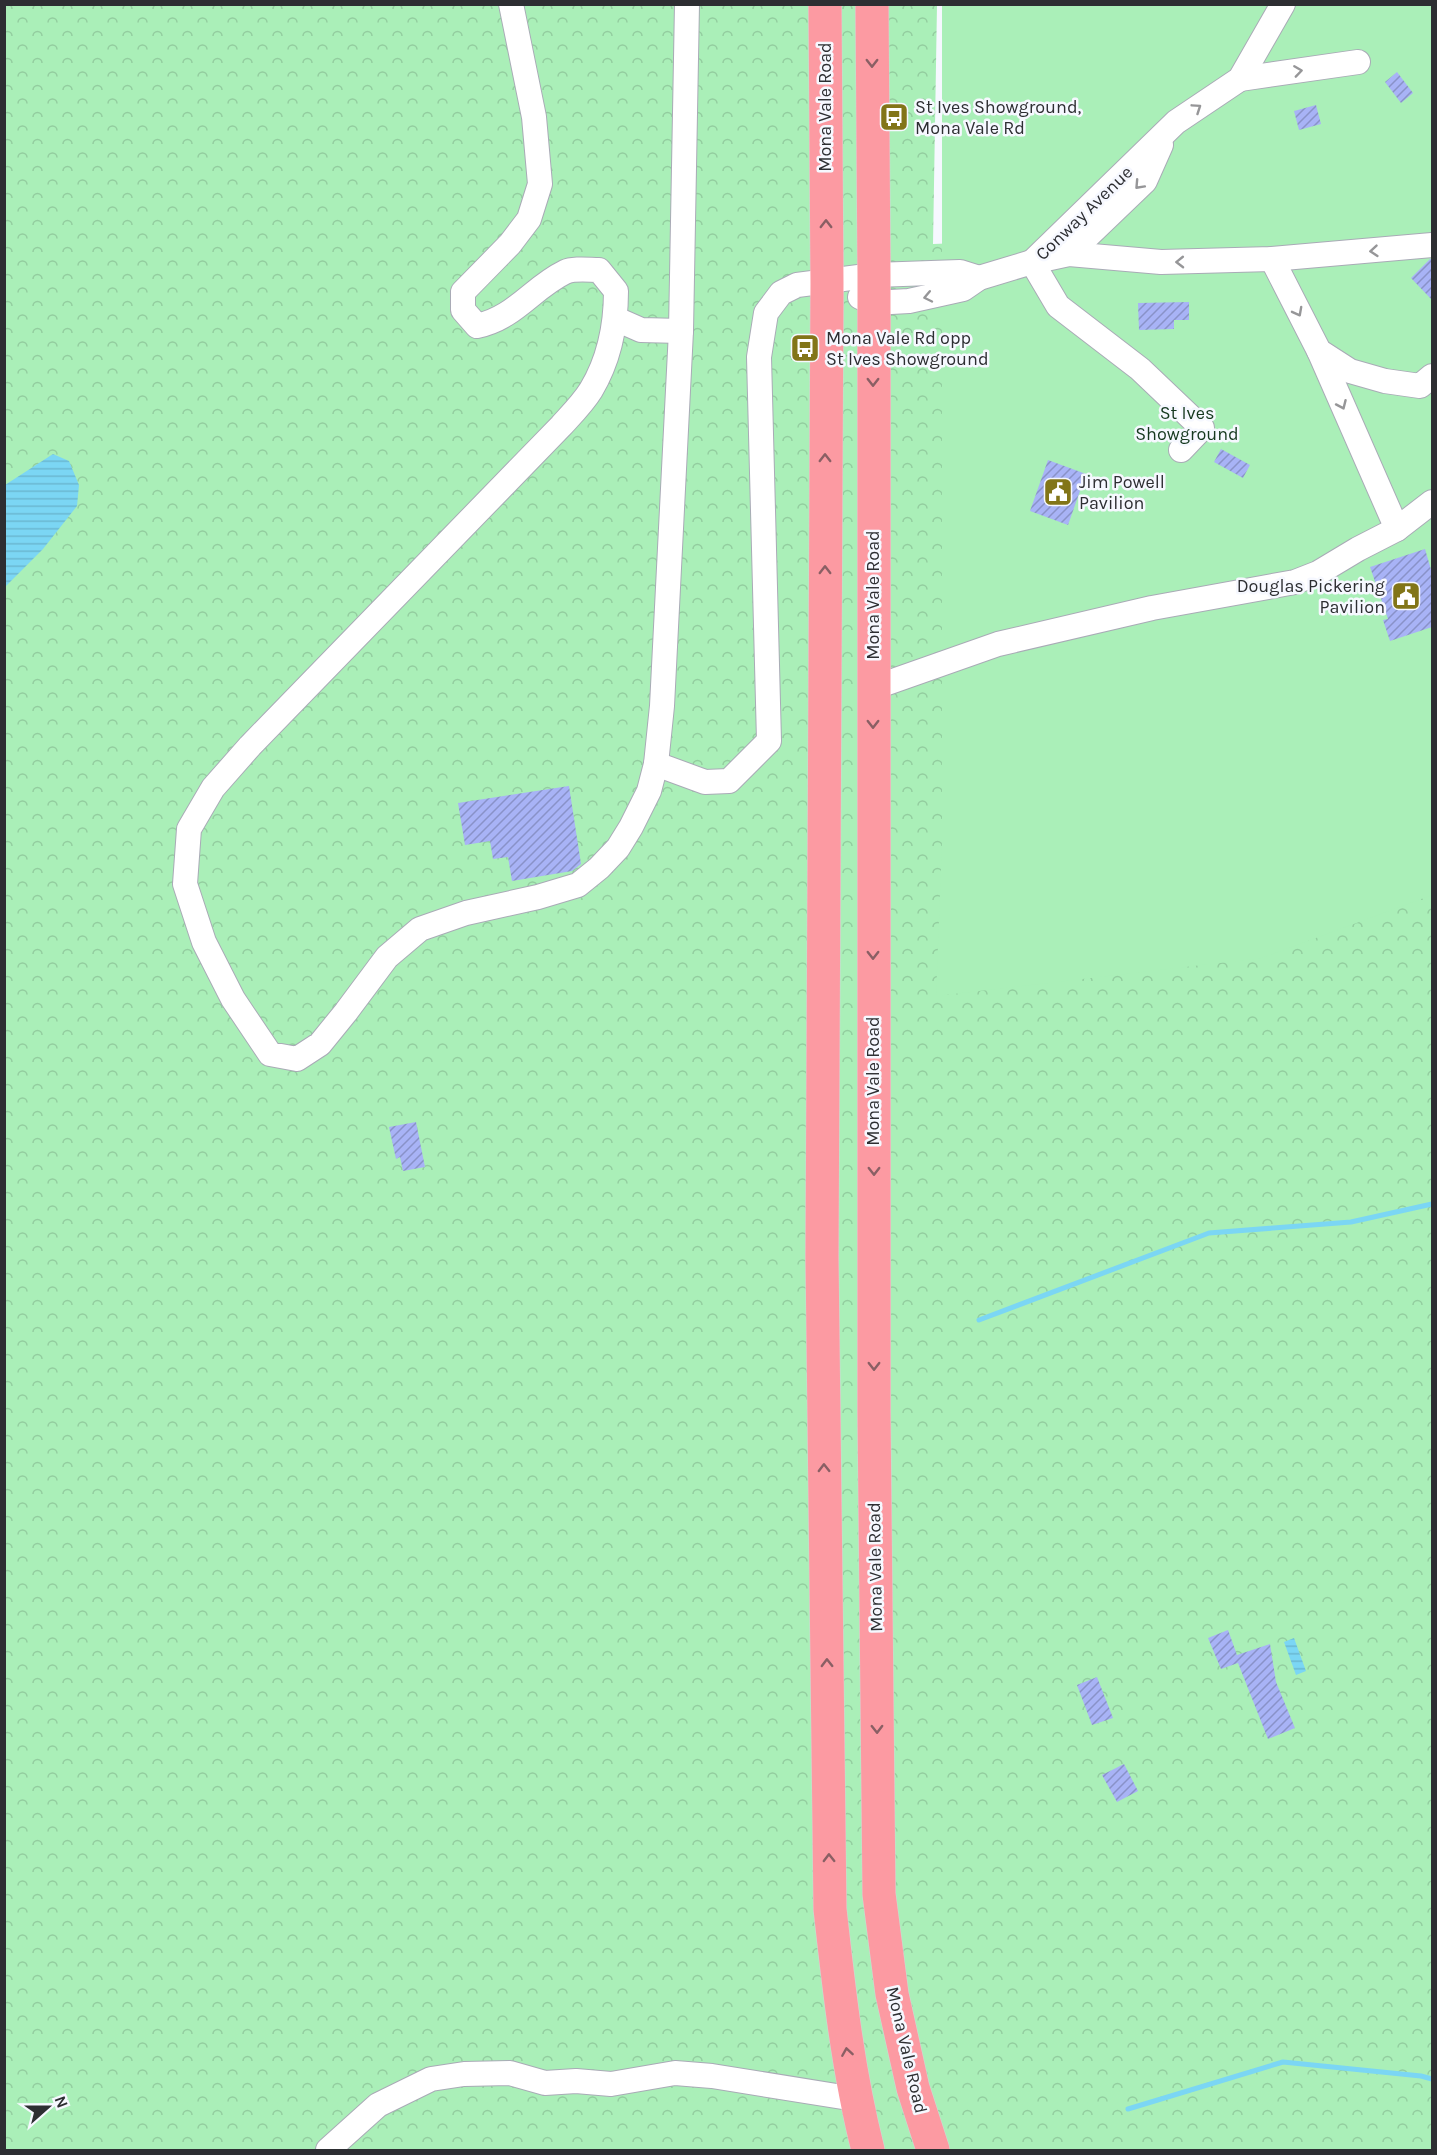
<svg xmlns="http://www.w3.org/2000/svg" width="1437" height="2155" viewBox="0 0 1437 2155" font-family="Karla,sans-serif">
  <style>
    .forest { fill: url(#forest-crowns) }
    .park { fill: #aaefb8 }
    .water { fill: url(#water-rules) }
    .lines { fill: none; stroke-linecap: round; stroke-linejoin: round }
    .stream { stroke: #7bd6f4; stroke-width: 5 }
    .building { fill: url(#building-hatch) }
    .minor-casing { stroke: #a9abb6; stroke-width: 26 }
    .highway-casing { stroke: #d5d5d6; stroke-width: 34 }
    .minor { stroke: #fff; stroke-width: 24 }
    .highway { stroke: #fc9aa2; stroke-width: 33 }
    .oneway { stroke: #8a5f64 }
    .oneway2 { stroke: #969698 }
    .labels { text-anchor: middle; dominant-baseline: central; stroke-width: 5; stroke-linejoin: round; paint-order: stroke }
    .street-label { font-size: 18px; fill: #2d2e32; stroke: #f6f8ff }
    .poi-label { font-size: 18px; fill: #2d2e32; stroke: #f6f8ff; text-anchor: start }
    .park-label { font-size: 18px; fill: #15381e; stroke: #f6f8ff }
  </style>
  <defs>
    <pattern id="forest-crowns" width="20" height="18" patternUnits="userSpaceOnUse" patternTransform="scale(1.5)"><rect width="20" height="18" fill="#aaefb8"/><path d="M2 6a3 3 0 1 1 6 0M12 15a3 3 0 1 1 6 0" fill="none" stroke="#93cd9f"/></pattern>
    <pattern id="water-rules" width="6" height="5" patternUnits="userSpaceOnUse" patternTransform="scale(1.5)"><rect width="6" height="5" fill="#7bd6f4"/><path d="M0 2.5h6" fill="none" stroke="#6bb8d2"/></pattern>
    <pattern id="building-hatch" width="6" height="6" patternUnits="userSpaceOnUse" patternTransform="scale(1.5)"><rect width="6" height="6" fill="#a8b3f6"/><path d="M-1 1l2-2M0 6l6-6M5 7l2-2" fill="none" stroke="#8992c8"/></pattern>
  </defs>
  <rect width="100%" height="100%" fill="#f6f8ff"/>
  <path class="forest" d="M5 5H937L933 244 1039 240 1432 238V2150H5Z"/>
  <path class="park" d="M942 5H1432V895L1262 958 936 996 942 842Z"/>
  <g class="water">
    <path d="M53 454 69 461 79 485 77 506 43 549 5 587V485Z"/>
    <path d="M1294 1638 1306 1671 1296 1675 1284 1642Z"/>
  </g>
  <g class="lines">
    <g class="stream">
      <path d="M979 1320 1209 1233 1351 1222 1432 1204"/>
      <path d="M1128 2109 1283 2062 1421 2076 1432 2079"/>
    </g>
  </g>
  <g class="building">
    <path d="M1397 72 1413 93 1401 103 1385 82Z"/>
    <path d="M1316 105 1321 124 1299 130 1294 111Z"/>
    <path d="M1430 259H1432V300L1411 278Z"/>
    <path d="M1189 302V320H1174V329L1139 330 1138 303Z"/>
    <path d="M1221 449 1250 465 1243 478 1214 462Z"/>
    <path d="M1048 460 1086 474 1068 525 1030 511Z"/>
    <path d="M1425 549 1432 573V627L1390 641 1383 620 1388 619 1370 567Z"/>
    <path d="M569 786 581 864 572 871 512 881 508 857 493 859 490 841 465 845 458 803Z"/>
    <path d="M416 1122 425 1167 403 1171 400 1157 396 1159 389 1127Z"/>
    <path d="M1228 1630 1237 1655 1270 1644 1276 1682 1295 1728 1268 1739 1238 1663 1221 1669 1208 1638Z"/>
    <path d="M1097 1677 1113 1718 1092 1725 1077 1685Z"/>
    <path d="M1124 1764 1138 1791 1117 1802 1102 1775Z"/>
  </g>
  <g class="lines">
    <g class="minor-casing">
      <g id="minor">
        <path d="M511 4 534 117 540 184 529 219 510 244 463 292V310L477 326C515 318 532 288 565 272 574 268 589 270 599 270L616 291C616 325 609 360 591 390 583 403 571 415 561 426L250 746 213 788 189 829 185 884 204 942 233 999 270 1054 297 1059 320 1044 346 1012 387 957 420 929 466 913 538 897 578 885 599 868 618 848 631 827 649 791 656 764 662 706 681 331 687 4"/>
        <path d="M1240 79 1358 62"/>
        <path d="M1069 254 1145 181 1161 145"/>
        <path d="M1272 259 1319 351 1350 371 1385 381 1420 386 1432 376"/>
        <path d="M1032 262 1176 122 1240 79 1283 4"/>
        <path d="M1032 262 1058 306 1140 369 1202 428 1181 450"/>
        <path d="M860 297 873 303 909 301 963 289 979 278 1032 262 1069 254 1161 262 1272 259 1432 245"/>
        <path d="M616 319 641 330 681 331"/>
        <path d="M1319 351 1397 529"/>
        <path d="M873 688 998 644 1152 608 1295 582 1318 573 1358 549 1397 529 1432 502"/>
        <path d="M656 764 705 782 729 781 769 741 759 357 766 313 781 293 797 285 874 275 960 272 979 278"/>
        <path d="M328 2150 378 2105 431 2079 464 2074 510 2073 545 2083 576 2081 611 2084 675 2073 712 2076 855 2099"/>
      </g>
    </g>
    <g class="highway-casing">
      <g id="highway">
        <path d="M825 4 827 283 822 1257 830 1909C839 1990 848 2071 868 2150"/>
        <path d="M872 4 874 275V1413L879 1894 892 1994 913 2088 933 2150"/>
      </g>
    </g>
    <use href="#minor" class="minor"/>
    <use href="#highway" class="highway"/>
  </g>
  <defs><path id="oneway-chevron" d="M-2-3.5L2.5 0L-2 3.5" fill="none" stroke-width="1.6" stroke-linecap="round" stroke-linejoin="round" transform="scale(1.5)"/></defs>
  <g class="oneway">
    <use href="#oneway-chevron" transform="translate(872 63) rotate(90)"/>
    <use href="#oneway-chevron" transform="translate(826 224) rotate(-90)"/>
    <use href="#oneway-chevron" transform="translate(873 382) rotate(90)"/>
    <use href="#oneway-chevron" transform="translate(825 458) rotate(-90)"/>
    <use href="#oneway-chevron" transform="translate(825 570) rotate(-90)"/>
    <use href="#oneway-chevron" transform="translate(873 724) rotate(90)"/>
    <use href="#oneway-chevron" transform="translate(873 955) rotate(90)"/>
    <use href="#oneway-chevron" transform="translate(874 1171) rotate(90)"/>
    <use href="#oneway-chevron" transform="translate(874 1366) rotate(90)"/>
    <use href="#oneway-chevron" transform="translate(824 1468) rotate(-91)"/>
    <use href="#oneway-chevron" transform="translate(827 1663) rotate(-91)"/>
    <use href="#oneway-chevron" transform="translate(877 1729) rotate(89)"/>
    <use href="#oneway-chevron" transform="translate(829 1858) rotate(-91)"/>
    <use href="#oneway-chevron" transform="translate(847 2052) rotate(-99)"/>
  </g>
  <g class="oneway2">
    <use href="#oneway-chevron" transform="translate(1298 71) rotate(-8)"/>
    <use href="#oneway-chevron" transform="translate(1197 108) rotate(-34)"/>
    <use href="#oneway-chevron" transform="translate(1139 185) rotate(133)"/>
    <use href="#oneway-chevron" transform="translate(1374 251) rotate(175)"/>
    <use href="#oneway-chevron" transform="translate(1180 262) rotate(179)"/>
    <use href="#oneway-chevron" transform="translate(928 297) rotate(168)"/>
    <use href="#oneway-chevron" transform="translate(1298 312) rotate(62)"/>
    <use href="#oneway-chevron" transform="translate(1342 405) rotate(66)"/>
  </g>
  <defs>
    <g id="bus-square" transform="scale(1.5)"><rect x="-9" y="-9" width="18" height="18" rx="4" fill="#827518" stroke="#f6f8ff"/><path d="M-5-6H5V4H4V6H2V4H-2V6H-4V4H-5ZM-3.5-4V0h7V-4ZM-3.5 1.2v1.5H-2V1.2ZM2 1.2v1.5H3.5V1.2Z" fill="#fff"/></g>
    <g id="civic-square" transform="scale(1.5)"><rect x="-9" y="-9" width="18" height="18" rx="4" fill="#827518" stroke="#f6f8ff"/><path d="M-.6-6.5H3V-4.5H.6V-3L4-1V1h2V6H-6V1h2V-1L-.6-3ZM-1.2 2.5V6h2.4V2.5Z" fill="#fff"/></g>
  </defs>
  <g fill-rule="evenodd">
    <use href="#bus-square" x="894" y="117"/>
    <use href="#bus-square" x="805" y="348"/>
    <use href="#civic-square" x="1058" y="492"/>
    <use href="#civic-square" x="1406" y="596"/>
  </g>
  <g class="labels">
    <g class="street-label">
      <text transform="translate(825 107) rotate(-90)">Mona Vale Road</text>
      <text transform="translate(1084 213) rotate(-44)">Conway Avenue</text>
      <text transform="translate(873 595) rotate(-90)">Mona Vale Road</text>
      <text transform="translate(873 1081) rotate(-90)">Mona Vale Road</text>
      <text transform="translate(875 1567) rotate(-91)">Mona Vale Road</text>
      <text transform="translate(907 2050) rotate(77)">Mona Vale Road</text>
    </g>
    <g class="poi-label">
      <text x="915" y="107">St Ives Showground,<tspan x="915" dy="21">Mona Vale Rd</tspan></text>
      <text x="826" y="338">Mona Vale Rd opp<tspan x="826" dy="21">St Ives Showground</tspan></text>
      <text x="1079" y="482">Jim Powell<tspan x="1079" dy="21">Pavilion</tspan></text>
      <text x="1385" y="586" text-anchor="end">Douglas Pickering<tspan x="1385" dy="21">Pavilion</tspan></text>
    </g>
    <g class="park-label">
      <text x="1187" y="413">St Ives<tspan x="1187" dy="21">Showground</tspan></text>
    </g>
  </g>
  <rect width="1437" height="2155" fill="none" stroke="#2d2e32" stroke-width="12"/>
  <g transform="translate(48 2107) rotate(69)" stroke="#f6f8ff" stroke-width="4.5" paint-order="stroke">
  <path d="M0-4.5L10 22L0 15L-10 22Z" fill="#2d2e32"/>
  <text y="-9" font-size="16" font-weight="bold" text-anchor="middle" fill="#2d2e32">N</text>
  </g>
</svg>
